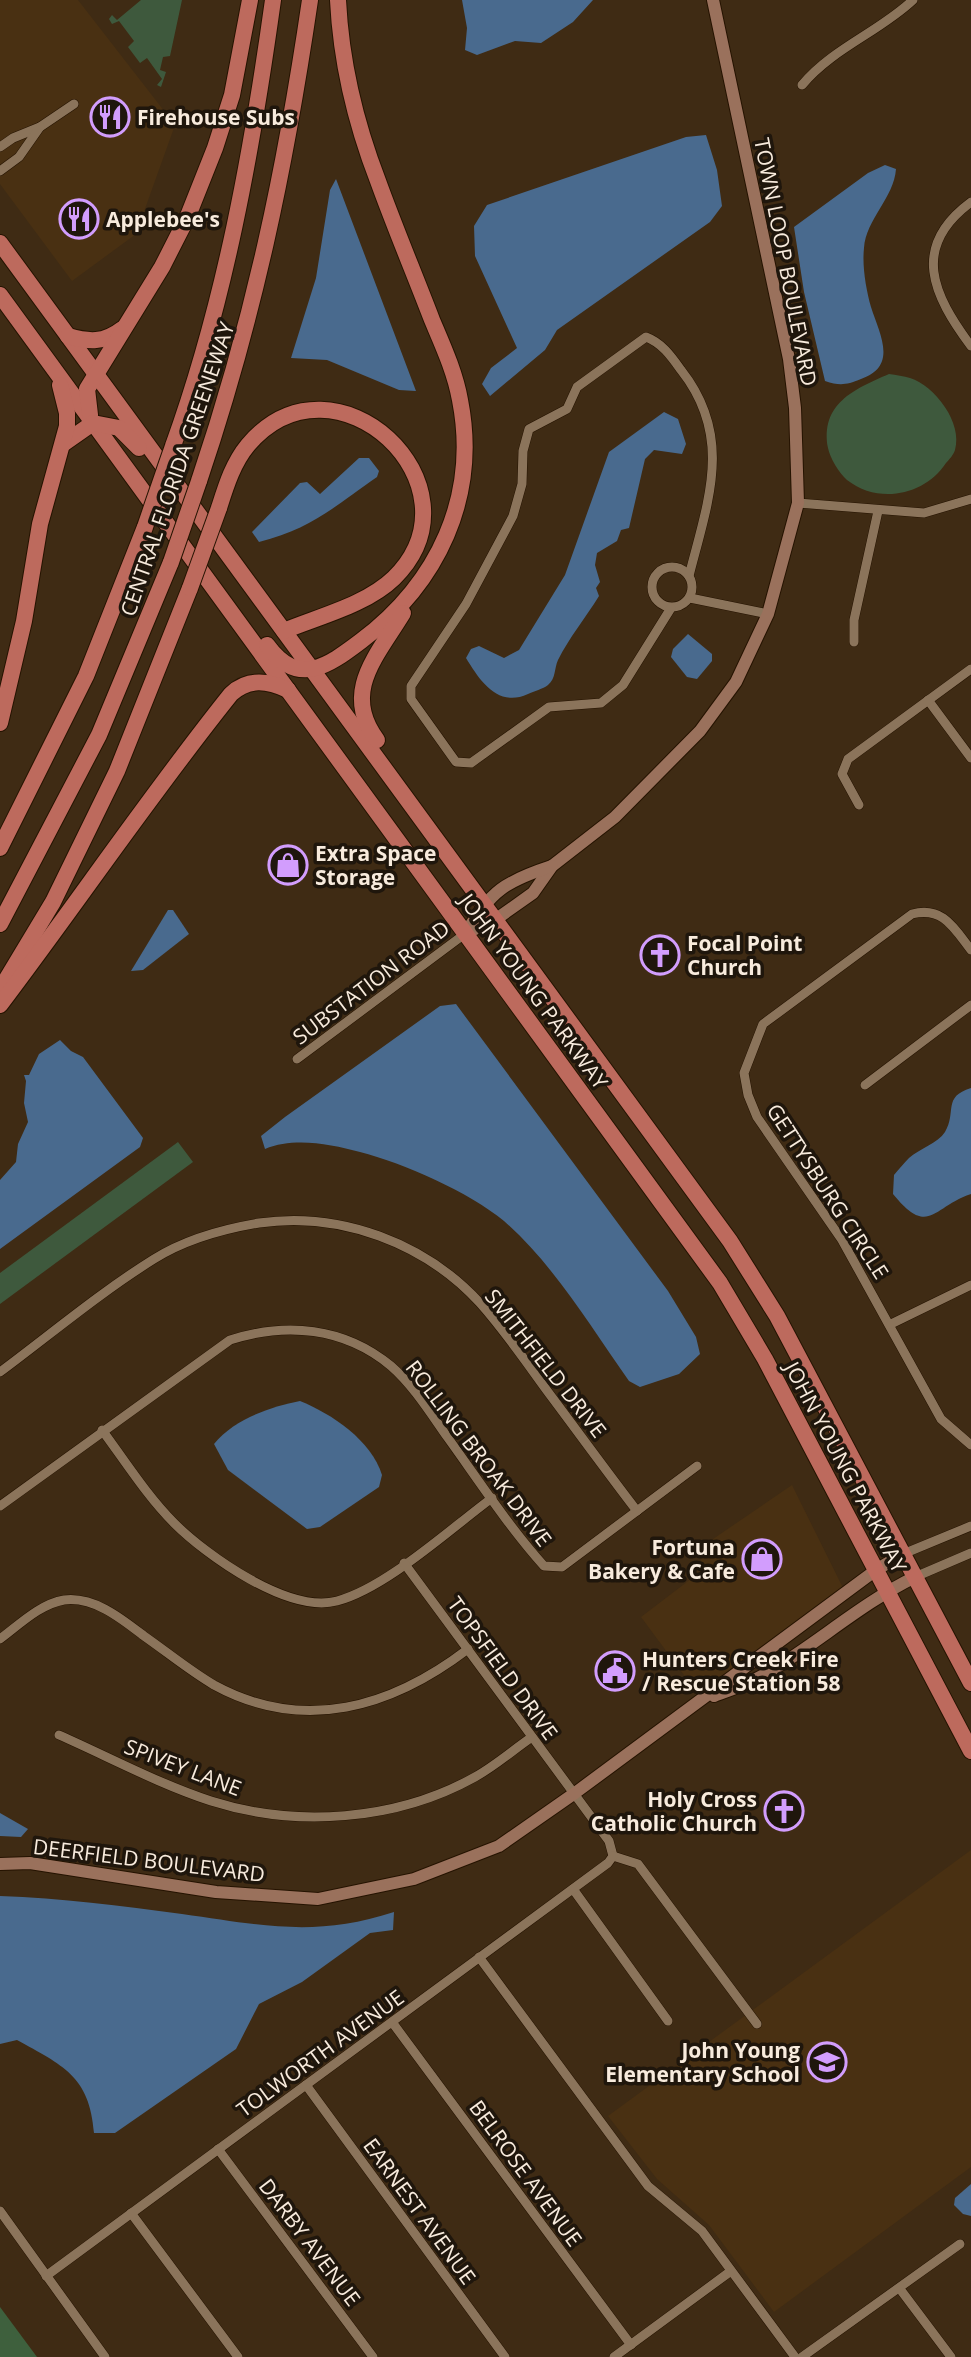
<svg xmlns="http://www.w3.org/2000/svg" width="971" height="2357" viewBox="0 0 971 2357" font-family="'Open Sans',sans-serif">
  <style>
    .built { fill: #493012 }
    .green { fill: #3e593d }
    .forest { fill: #3e603d }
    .water { fill: #496a8e }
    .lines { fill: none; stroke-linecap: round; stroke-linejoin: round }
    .street-casing { stroke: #251300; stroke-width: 10 }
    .secondary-casing { stroke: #251300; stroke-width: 14 }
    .highway-casing { stroke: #251300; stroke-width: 18 }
    .street { stroke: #8b745b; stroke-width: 9 }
    .secondary { stroke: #9a715c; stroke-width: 12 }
    .highway { stroke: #bd6a5d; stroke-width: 16 }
    .highway-bridge-casing { stroke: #251300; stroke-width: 18; stroke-linecap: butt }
    .highway-bridge { stroke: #bd6a5d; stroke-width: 16 }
    .labels { text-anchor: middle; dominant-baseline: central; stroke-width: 7; stroke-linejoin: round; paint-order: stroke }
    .poi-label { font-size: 21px; font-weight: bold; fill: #f8ebdd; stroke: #1f160c; text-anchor: start }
    .street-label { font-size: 21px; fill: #f8ebdd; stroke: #1f160c }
  </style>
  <rect width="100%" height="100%" fill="#3f2b14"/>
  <g class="built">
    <path d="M0 0H78L175 125 136 234 72 281 0 184Z"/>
    <path d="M792 1485 843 1588 698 1694 641 1617 704 1569 697 1550Z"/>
    <path d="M971 1850V2167L774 2312 709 2225 657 2179 608 2116Z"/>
  </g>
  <g class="green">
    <path d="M141 0H182L170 56 163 57 160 70 166 72 161 87 157 85 162 79 147 58 140 63 128 47 134 41 119 21 112 24 109 19 112 15 117 20Z"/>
    <path d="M889 374C896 375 904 376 910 378 935 386 963 423 955 450 954 454 949 460 946 463 925 495 879 505 847 480 839 473 830 458 828 448 820 404 854 389 889 374Z"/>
    <path d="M178 1142 193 1162 0 1304V1273Z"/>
  </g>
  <path class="forest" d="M0 2307 37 2357H0Z"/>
  <g class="water">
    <path d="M462 0H593L573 22 541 43 515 41 477 55 465 50 467 28Z"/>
    <path d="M706 135 717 170 722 206 710 222 557 330 545 350 490 396 482 384 491 368 517 348 475 256 474 226 487 205 686 137Z"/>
    <path d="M885 165 896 169C894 198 866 219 864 248 862 266 866 289 871 307 879 333 899 366 861 379 846 385 840 386 825 381L804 292 794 227 868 173Z"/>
    <path d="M336 179 416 391 399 390 327 360 291 358 316 278 330 190Z"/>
    <path d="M664 412 678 419 686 444 682 454 654 450 645 459 629 528 621 530 617 541 597 553 595 565 600 582 596 588 599 596C586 617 569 638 558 660 554 669 556 678 548 685 543 689 534 691 528 694 498 708 480 681 466 658L471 649 479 646 504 658 519 650 565 575 609 452Z"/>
    <path d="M359 458H369L379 471 377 477C334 507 311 529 259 542L252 532 300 483 307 482 320 494Z"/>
    <path d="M688 634 712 654V661L697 679 687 677 671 657 673 649Z"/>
    <path d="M168 910H173L189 934 143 970 131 971Z"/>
    <path d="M456 1004 668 1291 696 1337 700 1354 679 1374 640 1387 629 1381C591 1327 554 1265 504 1221 469 1192 403 1163 360 1152 330 1144 294 1137 265 1149L261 1136 285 1117 440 1006Z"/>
    <path d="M60 1040 71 1051 83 1057 143 1138 140 1147 0 1249V1180L16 1162 18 1144 28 1122 24 1103 26 1081 24 1075H29L39 1054Z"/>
    <path d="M971 1088V1194C932 1207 929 1238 893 1194L894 1175C899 1169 904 1163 909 1158 919 1149 938 1143 945 1132 957 1112 942 1097 971 1088Z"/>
    <path d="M300 1401C332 1414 371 1440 382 1475L379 1487 320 1527 307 1529 228 1470 214 1444C234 1419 270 1407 300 1401Z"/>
    <path d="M0 1813 28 1829 21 1837 0 1836Z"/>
    <path d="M0 1896C61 1898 121 1906 182 1914 261 1925 315 1938 394 1912L393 1930 370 1933 302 1982 259 2004 236 2049 115 2133H94C90 2076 62 2065 17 2040L0 2044Z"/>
    <path d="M971 2184V2216L963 2214 954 2205 955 2198Z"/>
  </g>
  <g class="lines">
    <g class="street-casing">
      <g id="street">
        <path d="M802 85C833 48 879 32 913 0"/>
        <path d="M0 147 13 138 40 127 74 104"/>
        <path d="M0 171 19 157 40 127"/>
        <path d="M971 202C910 247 933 295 971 346"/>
        <path d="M798 503 924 513 971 499"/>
        <circle cx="672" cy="587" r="20"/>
        <path d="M690 598 768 614"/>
        <path d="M671 608 623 685 601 703 549 707 471 763 456 762 411 699V686L466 604 513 516 522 484 523 451 529 429 567 409 577 387 646 337C662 343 671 356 681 370 734 437 708 501 689 576"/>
        <path d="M854 642V620L878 511"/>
        <path d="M928 700 971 758"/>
        <path d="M859 805 842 774 848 759 971 669"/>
        <path d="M971 950C954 928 943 906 912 914L763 1024 744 1073 748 1095 757 1117 842 1240 941 1419 971 1445"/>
        <path d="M297 1059 466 933"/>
        <path d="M865 1085 971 1005"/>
        <path d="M891 1324 971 1285"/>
        <path d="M0 1372C51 1334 101 1292 154 1259 186 1239 223 1229 259 1223 340 1211 425 1243 480 1303 505 1331 526 1362 548 1392 578 1432 607 1472 637 1511"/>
        <path d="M102 1430C125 1461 147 1496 174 1523 207 1556 289 1614 337 1601 386 1588 450 1529 492 1498"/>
        <path d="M0 1506 230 1340C286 1322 344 1327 391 1366 413 1385 431 1414 448 1438 479 1481 509 1527 544 1566L562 1567 697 1466"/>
        <path d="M903 1554 971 1526"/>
        <path d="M404 1563 609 1841 613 1856"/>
        <path d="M915 1577 971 1553"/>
        <path d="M0 1639C19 1625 40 1604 64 1600 94 1596 122 1619 144 1636 167 1652 190 1671 214 1685 304 1734 392 1707 468 1649"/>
        <path d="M59 1735C109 1757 159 1784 211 1801 296 1828 396 1821 475 1777 495 1766 513 1750 532 1737"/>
        <path d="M613 1856 638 1864 757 2024"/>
        <path d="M573 1889 668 2021"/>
        <path d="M479 1957 648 2186 702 2231 795 2357"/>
        <path d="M392 2022 631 2345"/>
        <path d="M306 2085 505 2357"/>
        <path d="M218 2149 373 2357"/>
        <path d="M0 2211 105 2357"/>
        <path d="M131 2213 238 2357"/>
        <path d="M46 2276 608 1863 613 1856"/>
        <path d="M900 2289 951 2357"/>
        <path d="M614 2357 731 2271"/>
        <path d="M802 2357 960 2244"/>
      </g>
    </g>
    <g class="secondary-casing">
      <g id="secondary">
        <path d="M466 933 495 920 533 893 552 866 615 817 700 731 736 682 768 614 798 503 795 408 789 359 713 0"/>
        <path d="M466 933C490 891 506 881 552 866"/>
        <path d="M714 1696C733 1689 751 1683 769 1672 819 1642 862 1603 915 1577"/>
        <path d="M0 1864 30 1863 216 1892 318 1899 414 1879 499 1846 575 1793 876 1570 903 1554"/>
      </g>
    </g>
    <g class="highway-casing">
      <g id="highway">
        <path d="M0 243 730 1241 777 1316 971 1683"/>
        <path d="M0 295 720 1283 765 1359 971 1751"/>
        <path d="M68 336C89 342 104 343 122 329"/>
        <path d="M90 415 87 389 162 267 188 216 215 148 232 95 250 0"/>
        <path d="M63 444 93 423 119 428 139 448"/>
        <path d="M173 446C225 302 252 151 273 0"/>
        <path d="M199 481C254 318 285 170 310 0"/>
        <path d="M219 508C226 486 233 463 248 445 335 343 487 486 394 578 366 605 320 616 284 631"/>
        <path d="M267 645C298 688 328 666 361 641 438 583 479 497 460 400 455 372 443 346 432 320 414 273 395 228 378 181 356 124 341 61 338 0"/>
        <path d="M0 723 24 621 40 524 67 426V413L60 385"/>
        <path d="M377 740C341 692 377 656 403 613"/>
        <path d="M0 848 86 676 145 527"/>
        <path d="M0 924 99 735 171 562"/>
        <path d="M0 990 53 902 117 771 190 588"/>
        <path d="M0 1005C78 902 150 795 231 694 248 678 267 680 288 690"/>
      </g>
    </g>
    <use href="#street" class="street"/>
    <use href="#secondary" class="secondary"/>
    <use href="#highway" class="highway"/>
    <g class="highway-bridge-casing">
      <g id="highway-bridge">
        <path d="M145 527 173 446"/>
        <path d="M171 562 199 481"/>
        <path d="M190 588 219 508"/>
      </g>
    </g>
    <use href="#highway-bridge" class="highway-bridge"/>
  </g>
  <defs>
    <g id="restaurant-ring" transform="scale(2.0125)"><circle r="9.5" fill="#1f160c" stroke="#d29dfd" stroke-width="1.5"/><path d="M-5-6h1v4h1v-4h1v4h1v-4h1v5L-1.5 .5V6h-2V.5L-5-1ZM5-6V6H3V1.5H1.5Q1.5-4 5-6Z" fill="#d29dfd"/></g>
    <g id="shop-ring" transform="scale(2.0125)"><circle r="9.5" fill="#1f160c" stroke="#d29dfd" stroke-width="1.5"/><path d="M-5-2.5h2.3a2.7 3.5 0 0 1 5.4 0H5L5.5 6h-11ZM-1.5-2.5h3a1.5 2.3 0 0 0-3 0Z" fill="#d29dfd"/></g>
    <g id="church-ring" transform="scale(2.0125)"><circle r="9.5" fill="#1f160c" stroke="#d29dfd" stroke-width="1.5"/><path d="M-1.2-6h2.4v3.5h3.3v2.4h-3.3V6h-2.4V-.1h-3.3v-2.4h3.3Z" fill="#d29dfd"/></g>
    <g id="civic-ring" transform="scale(2.0125)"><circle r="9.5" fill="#1f160c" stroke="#d29dfd" stroke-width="1.5"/><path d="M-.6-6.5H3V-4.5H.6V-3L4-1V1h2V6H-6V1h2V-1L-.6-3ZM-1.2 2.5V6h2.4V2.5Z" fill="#d29dfd"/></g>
    <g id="school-ring" transform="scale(2.0125)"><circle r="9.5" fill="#1f160c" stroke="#d29dfd" stroke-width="1.5"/><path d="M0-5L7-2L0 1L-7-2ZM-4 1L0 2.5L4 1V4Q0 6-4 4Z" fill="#d29dfd"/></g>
  </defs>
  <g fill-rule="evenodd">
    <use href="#restaurant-ring" x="110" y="117"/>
    <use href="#restaurant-ring" x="79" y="219"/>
    <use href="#shop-ring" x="288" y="865"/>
    <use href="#church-ring" x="660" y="955"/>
    <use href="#shop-ring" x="762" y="1559"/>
    <use href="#civic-ring" x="615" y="1671"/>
    <use href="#church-ring" x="784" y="1811"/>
    <use href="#school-ring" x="827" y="2062"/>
  </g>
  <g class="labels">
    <g class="poi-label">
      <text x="137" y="117">Firehouse Subs</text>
      <text x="106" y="219">Applebee's</text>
      <text x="315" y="853">Extra Space<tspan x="315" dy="24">Storage</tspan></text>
      <text x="687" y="943">Focal Point<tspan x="687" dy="24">Church</tspan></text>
      <text x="735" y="1547" text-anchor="end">Fortuna<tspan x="735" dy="24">Bakery &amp; Cafe</tspan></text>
      <text x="642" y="1659">Hunters Creek Fire<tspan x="642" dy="24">/ Rescue Station 58</tspan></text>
      <text x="757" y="1799" text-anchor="end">Holy Cross<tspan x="757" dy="24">Catholic Church</tspan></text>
      <text x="800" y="2050" text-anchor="end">John Young<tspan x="800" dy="24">Elementary School</tspan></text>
    </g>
    <g class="street-label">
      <text transform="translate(786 262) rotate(79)">TOWN LOOP BOULEVARD</text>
      <text transform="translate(177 469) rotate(-71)">CENTRAL FLORIDA GREENEWAY</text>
      <text transform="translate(371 982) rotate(-37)">SUBSTATION ROAD</text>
      <text transform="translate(534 991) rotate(54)">JOHN YOUNG PARKWAY</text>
      <text transform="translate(828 1191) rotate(57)">GETTYSBURG CIRCLE</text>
      <text transform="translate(546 1363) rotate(52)">SMITHFIELD DRIVE</text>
      <text transform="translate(479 1453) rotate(53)">ROLLING BROAK DRIVE</text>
      <text transform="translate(846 1467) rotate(62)">JOHN YOUNG PARKWAY</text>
      <text transform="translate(503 1668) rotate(54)">TOPSFIELD DRIVE</text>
      <text transform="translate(183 1767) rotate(21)">SPIVEY LANE</text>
      <text transform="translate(149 1860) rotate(7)">DEERFIELD BOULEVARD</text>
      <text transform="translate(320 2053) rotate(-36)">TOLWORTH AVENUE</text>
      <text transform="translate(526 2173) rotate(54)">BELROSE AVENUE</text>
      <text transform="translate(420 2211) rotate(54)">EARNEST AVENUE</text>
      <text transform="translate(310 2242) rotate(53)">DARBY AVENUE</text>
    </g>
  </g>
</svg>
